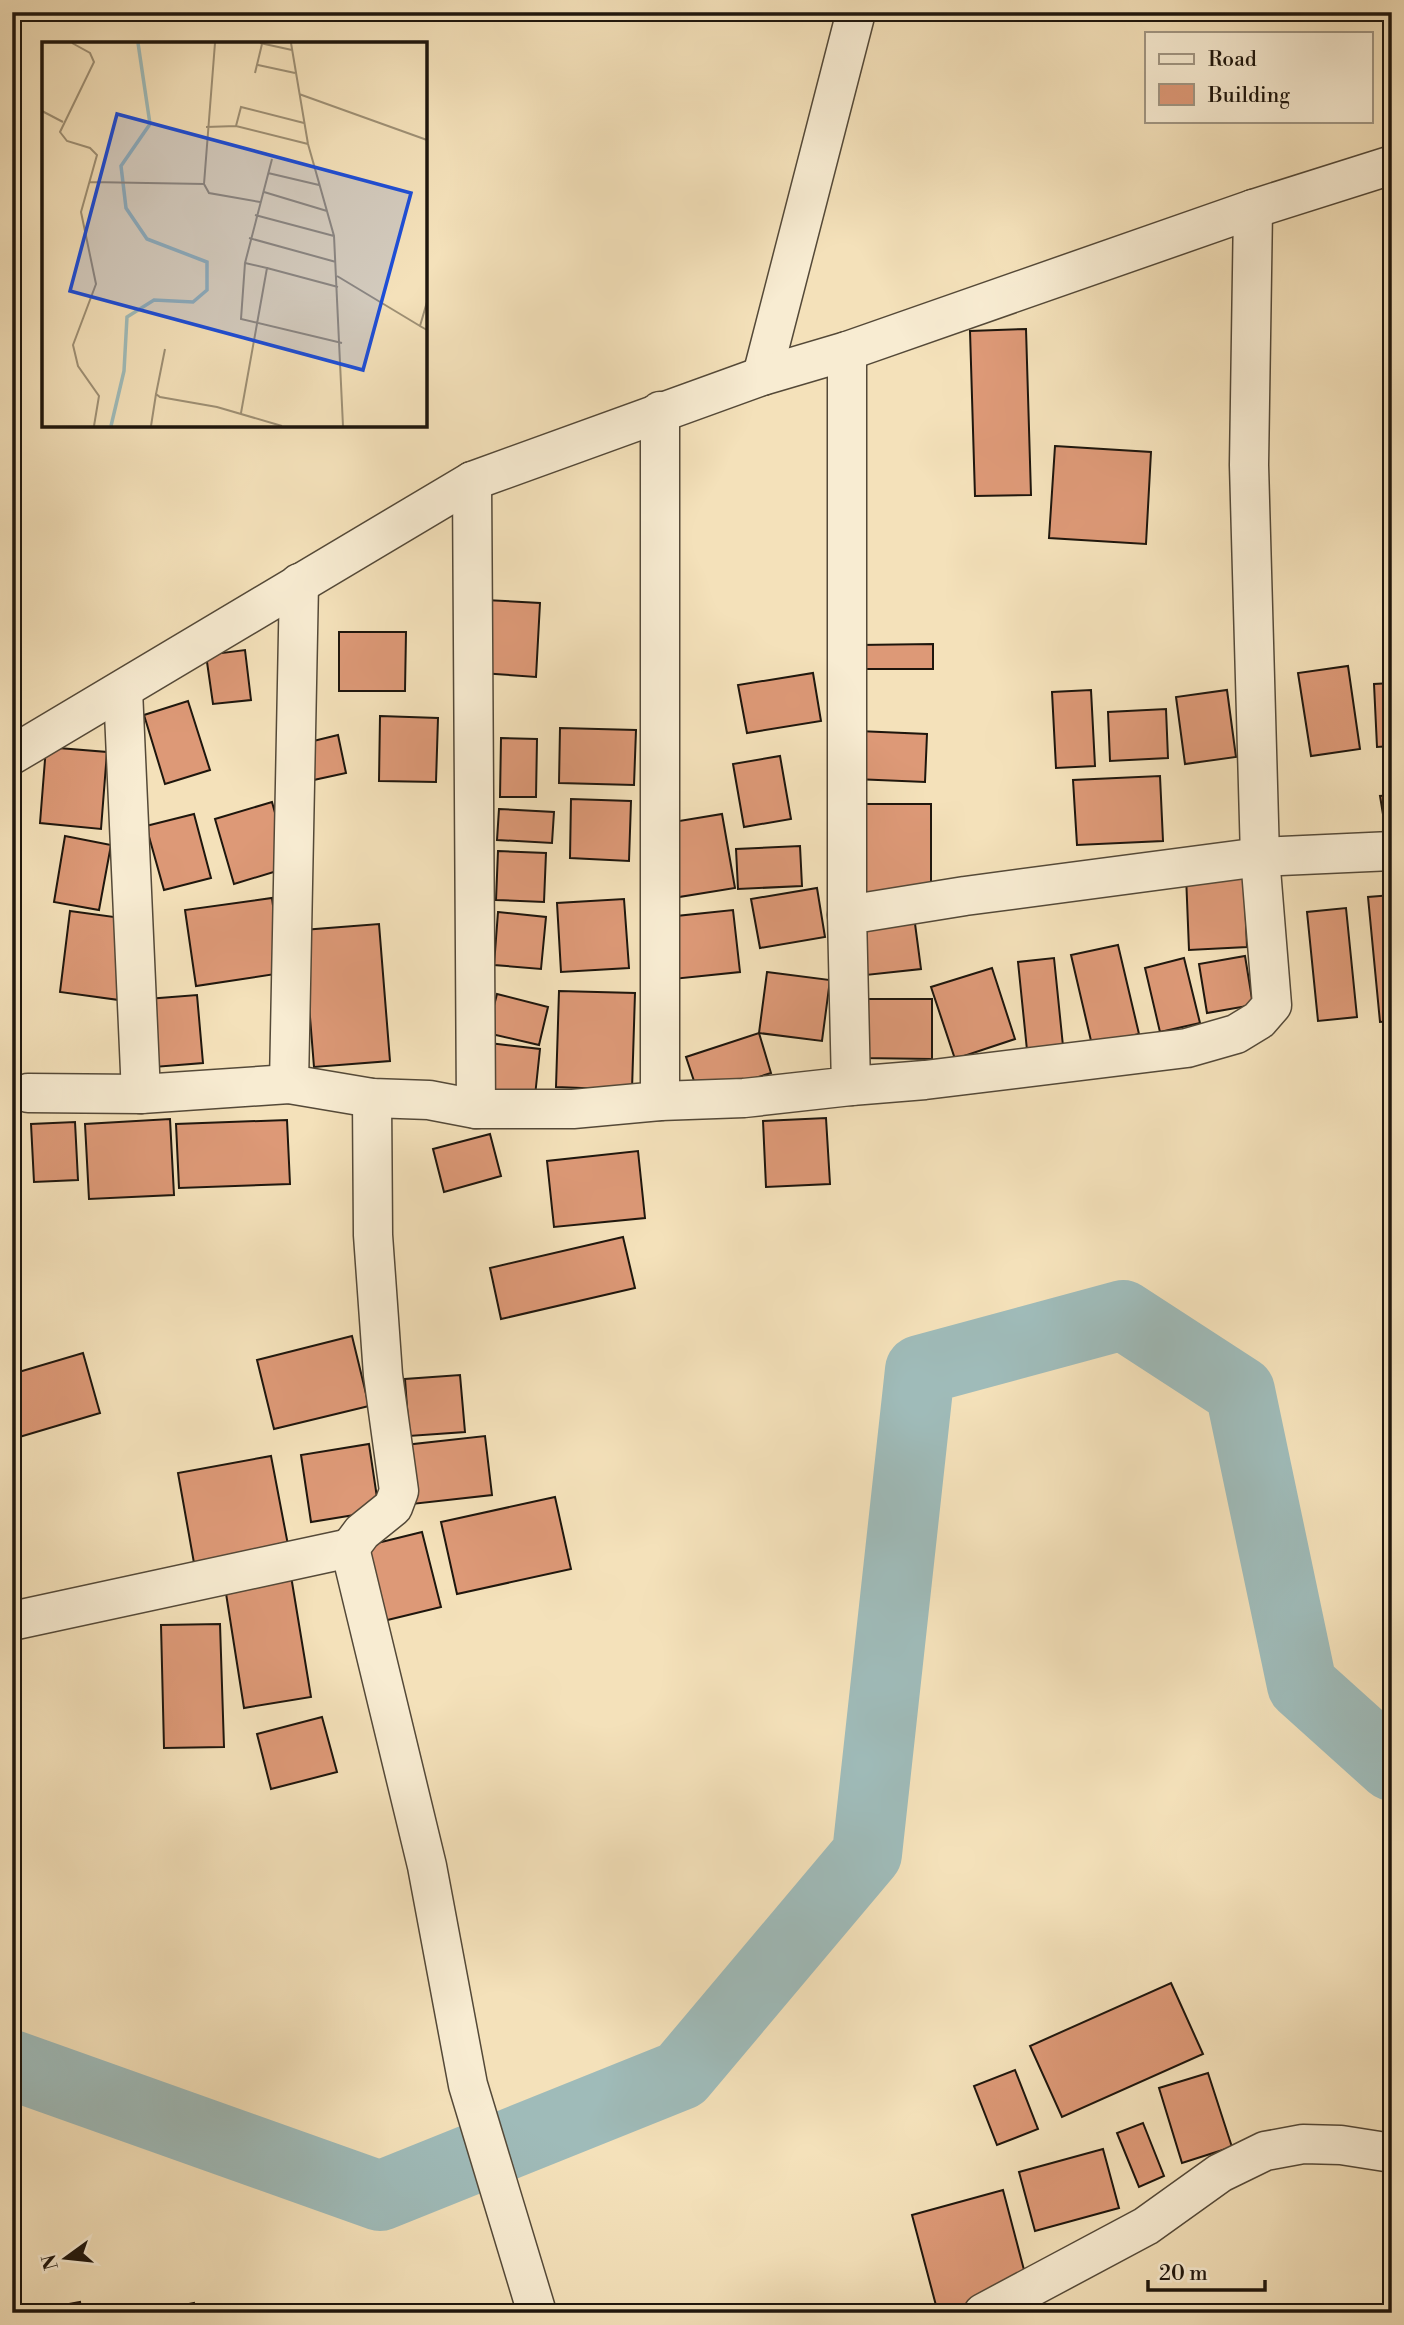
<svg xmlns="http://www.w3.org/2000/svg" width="1404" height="2325" viewBox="0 0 1404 2325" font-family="'Libre Bodoni',serif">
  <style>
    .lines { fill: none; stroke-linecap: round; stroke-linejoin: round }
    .river { stroke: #9fbbb9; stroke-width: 70 }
    .building { fill: #d97; stroke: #1e160d; stroke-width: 2 }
    .minor-casing { stroke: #544938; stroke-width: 41 }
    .minor { stroke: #f8ecd2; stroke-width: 38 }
    .inset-river { fill: none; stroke: #9fbbb9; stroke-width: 3.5 }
    .inset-road { fill: none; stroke: #9e9075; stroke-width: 2 }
    .view { fill: #1d4ed8; fill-opacity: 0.15; stroke: #1d4ed8; stroke-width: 3.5 }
    .inset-edge { fill: none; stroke: #1e160d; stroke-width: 3.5 }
  </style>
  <rect width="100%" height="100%" fill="#f4e1ba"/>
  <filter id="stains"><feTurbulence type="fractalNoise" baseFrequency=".00286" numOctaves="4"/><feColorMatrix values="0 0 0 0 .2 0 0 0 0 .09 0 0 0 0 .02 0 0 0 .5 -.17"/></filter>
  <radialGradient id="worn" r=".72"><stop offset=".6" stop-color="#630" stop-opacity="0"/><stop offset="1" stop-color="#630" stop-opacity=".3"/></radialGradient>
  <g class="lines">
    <path class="river" d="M12 2065 380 2196 681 2075 867 1854 920 1370 1123 1315 1240 1391 1302 1685 1392 1766"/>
  </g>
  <g class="building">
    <path d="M1026 329 1031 495 975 496 970 331Z"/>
    <path d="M1055 446 1151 452 1146 544 1049 538Z"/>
    <path d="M485 600 540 603 536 677 481 673Z"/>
    <path d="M339 632H406L405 691H339Z"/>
    <path d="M933 644V669H858V645Z"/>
    <path d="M245 650 251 700 213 704 206 655Z"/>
    <path d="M1348 666 1360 749 1311 756 1298 673Z"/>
    <path d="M813 673 821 721 747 733 738 685Z"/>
    <path d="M1392 683V746L1377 747 1374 684Z"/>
    <path d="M1091 690 1095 766 1056 768 1052 692Z"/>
    <path d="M1227 690 1236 757 1185 764 1176 697Z"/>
    <path d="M188 701 210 770 165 784 144 715Z"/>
    <path d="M1166 709 1168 758 1110 761 1108 712Z"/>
    <path d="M380 716 438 718 436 782 379 781Z"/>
    <path d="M560 728 636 730 634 785 559 783Z"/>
    <path d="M858 731 927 734 925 782 855 779Z"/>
    <path d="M338 735 346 773 309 781 301 744Z"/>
    <path d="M501 738 537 739 536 797H500Z"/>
    <path d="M46 747 107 752 101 829 40 823Z"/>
    <path d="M780 756 791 819 744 827 733 764Z"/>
    <path d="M1160 776 1163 841 1077 845 1073 780Z"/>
    <path d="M1392 795V844L1388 845 1380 796Z"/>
    <path d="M571 799 631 801 629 861 570 858Z"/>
    <path d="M272 802 290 867 234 884 215 819Z"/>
    <path d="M852 804H931V897L852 896Z"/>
    <path d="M499 809 554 812 552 843 497 840Z"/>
    <path d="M194 814 211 878 164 890 146 826Z"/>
    <path d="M722 814 735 888 679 897 667 823Z"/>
    <path d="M65 836 111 845 99 910 54 902Z"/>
    <path d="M800 846 802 886 738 889 736 849Z"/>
    <path d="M498 851 546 853 544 902 496 900Z"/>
    <path d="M1244 872 1247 947 1189 950 1186 875Z"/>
    <path d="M817 888 825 937 760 948 751 899Z"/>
    <path d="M1392 895V1021L1380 1022 1368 897Z"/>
    <path d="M272 898 282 973 196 986 185 910Z"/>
    <path d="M624 899 629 968 561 972 557 903Z"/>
    <path d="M1346 908 1357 1017 1318 1021 1307 912Z"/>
    <path d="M733 910 740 972 673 979 667 917Z"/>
    <path d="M70 911 129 919 119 1000 60 992Z"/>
    <path d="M498 912 546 917 541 969 494 965Z"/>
    <path d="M914 916 921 969 866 975 859 923Z"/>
    <path d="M379 924 390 1061 314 1067 303 930Z"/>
    <path d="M1118 945 1139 1034 1092 1045 1071 955Z"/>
    <path d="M1245 956 1253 1005 1207 1013 1199 964Z"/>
    <path d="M1054 958 1063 1046 1027 1050 1018 962Z"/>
    <path d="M1184 958 1200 1023 1160 1032 1145 968Z"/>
    <path d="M992 968 1015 1039 955 1059 931 987Z"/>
    <path d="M767 972 830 980 822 1041 759 1033Z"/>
    <path d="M559 991 635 993 632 1090 556 1087Z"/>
    <path d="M497 994 548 1007 539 1045 487 1033Z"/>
    <path d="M197 995 203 1063 154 1067 147 999Z"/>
    <path d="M861 999H932V1059L861 1058Z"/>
    <path d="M759 1033 771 1073 699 1096 686 1057Z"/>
    <path d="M489 1043 540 1049 535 1096 484 1091Z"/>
    <path d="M826 1118 830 1184 766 1187 763 1121Z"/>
    <path d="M170 1119 174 1195 89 1199 85 1124Z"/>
    <path d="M287 1120 290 1184 179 1188 176 1124Z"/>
    <path d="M75 1122 78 1180 34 1182 31 1124Z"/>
    <path d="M490 1134 501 1176 444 1192 433 1149Z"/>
    <path d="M638 1151 645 1218 554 1227 547 1161Z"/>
    <path d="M623 1237 635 1288 501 1319 490 1268Z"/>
    <path d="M352 1336 369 1406 274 1429 257 1360Z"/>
    <path d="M83 1353 100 1413 16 1438 12 1426V1374Z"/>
    <path d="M460 1375 465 1432 409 1436 405 1379Z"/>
    <path d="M485 1436 492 1495 403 1505 396 1446Z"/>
    <path d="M369 1444 379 1511 311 1522 301 1455Z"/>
    <path d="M271 1456 288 1545 194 1563 178 1473Z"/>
    <path d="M555 1497 571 1569 457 1594 441 1522Z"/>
    <path d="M422 1532 441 1607 371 1624 353 1549Z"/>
    <path d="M291 1576 311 1697 244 1708 225 1587Z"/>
    <path d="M220 1624 224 1747 164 1748 161 1625Z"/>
    <path d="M322 1717 337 1772 271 1789 257 1734Z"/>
    <path d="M1171 1983 1203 2054 1062 2117 1030 2046Z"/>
    <path d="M1015 2070 1038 2129 997 2145 974 2086Z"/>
    <path d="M1208 2073 1232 2147 1182 2163 1159 2088Z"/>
    <path d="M1143 2123 1164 2176 1139 2187 1117 2133Z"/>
    <path d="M1103 2149 1119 2208 1035 2231 1019 2172Z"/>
    <path d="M1003 2190 1029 2289 938 2313 912 2215Z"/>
    <path d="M80 2302 82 2313H31V2311Z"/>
    <path d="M194 2303 196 2313H160L159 2310Z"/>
  </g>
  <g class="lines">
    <g class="minor-casing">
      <g id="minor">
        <path d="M762 376 856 12"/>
        <path d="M472 481 476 1109"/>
        <path d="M123 690 141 1094"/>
        <path d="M12 755 472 481 762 376 847 351 1253 209 1392 165"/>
        <path d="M847 915V351"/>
        <path d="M289 1084 299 583"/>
        <path d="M851 1086 925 1080 1187 1048 1236 1034 1259 1020 1272 1005 1260 857 1249 465 1253 209"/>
        <path d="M28 1093 141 1094 289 1084 372 1098 429 1100 476 1109H573L660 1101 744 1098 851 1086 847 915 965 896 1260 857 1392 851"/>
        <path d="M660 1101V411"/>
        <path d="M350 1548 362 1532 393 1507 399 1491 383 1375 373 1235 372 1098"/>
        <path d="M12 1621 350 1548 427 1866 468 2085 537 2313"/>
        <path d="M983 2313 1146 2226 1220 2173 1265 2151 1303 2144 1341 2145 1392 2153"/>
      </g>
    </g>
    <use href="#minor" class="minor"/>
  </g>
  <g transform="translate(42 42)">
    <rect width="385" height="385" fill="#f4e1ba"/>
    <path class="inset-river" d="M69 384 82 329 85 275 112 258 151 260 165 248V220L105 197 84 166 79 124 108 82 96 1"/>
    <path class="inset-road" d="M30 1 48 11 52 20 18 90 25 99 48 106 55 113 39 170 54 242 31 303 36 324 57 354 52 384M218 1 250 8M249 1 266 102 292 194 301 384M216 23 253 31M213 31 220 2M257 52 385 98M0 69 21 80M194 84 199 65 262 81M164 85 194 84 266 102M226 131 277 143M48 140 162 142 173 1M162 142 167 151 218 160M222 150 285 169M213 173 292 194M207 196 294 220M203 221 199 277 300 301M225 226 296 245M295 234 378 284M385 260 378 284 385 288M123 307 114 352 118 355 175 365 240 384M199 371 225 226 203 221 230 117M109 384 114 352"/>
    <path class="view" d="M75 72 369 151 321 328 28 249Z"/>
    <rect width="385" height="385" class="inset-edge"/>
  </g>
  <rect width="1404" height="2325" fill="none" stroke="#f4e1ba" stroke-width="42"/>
  <rect x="14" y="14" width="1376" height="2297" fill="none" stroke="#1e160d" stroke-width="3.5"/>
  <rect x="21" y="21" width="1362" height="2283" fill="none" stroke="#1e160d" stroke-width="2"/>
  <rect x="1145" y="32" width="228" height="91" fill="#f8ecd2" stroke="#a19683" stroke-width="2"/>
  <rect x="1159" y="54" width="35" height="10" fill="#f8ecd2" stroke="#a19683" stroke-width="2"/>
  <text x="1208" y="66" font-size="21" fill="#1e160d">Road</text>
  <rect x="1159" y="84" width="35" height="21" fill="#dd9977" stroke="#a19683" stroke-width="2"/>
  <text x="1208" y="102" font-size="21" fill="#1e160d">Building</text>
  <g transform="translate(66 2258) rotate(255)" stroke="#f8ecd2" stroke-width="5" paint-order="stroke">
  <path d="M0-5L12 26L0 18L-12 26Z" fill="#1e160d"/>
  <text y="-10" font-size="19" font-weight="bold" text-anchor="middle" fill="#1e160d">N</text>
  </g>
  <path d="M1148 2280v10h117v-10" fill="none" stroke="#1e160d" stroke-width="3.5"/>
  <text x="1159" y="2280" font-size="21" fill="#1e160d" stroke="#f8ecd2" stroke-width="5" paint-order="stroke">20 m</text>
  <rect width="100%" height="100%" filter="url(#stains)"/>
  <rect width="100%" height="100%" fill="url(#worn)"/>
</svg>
